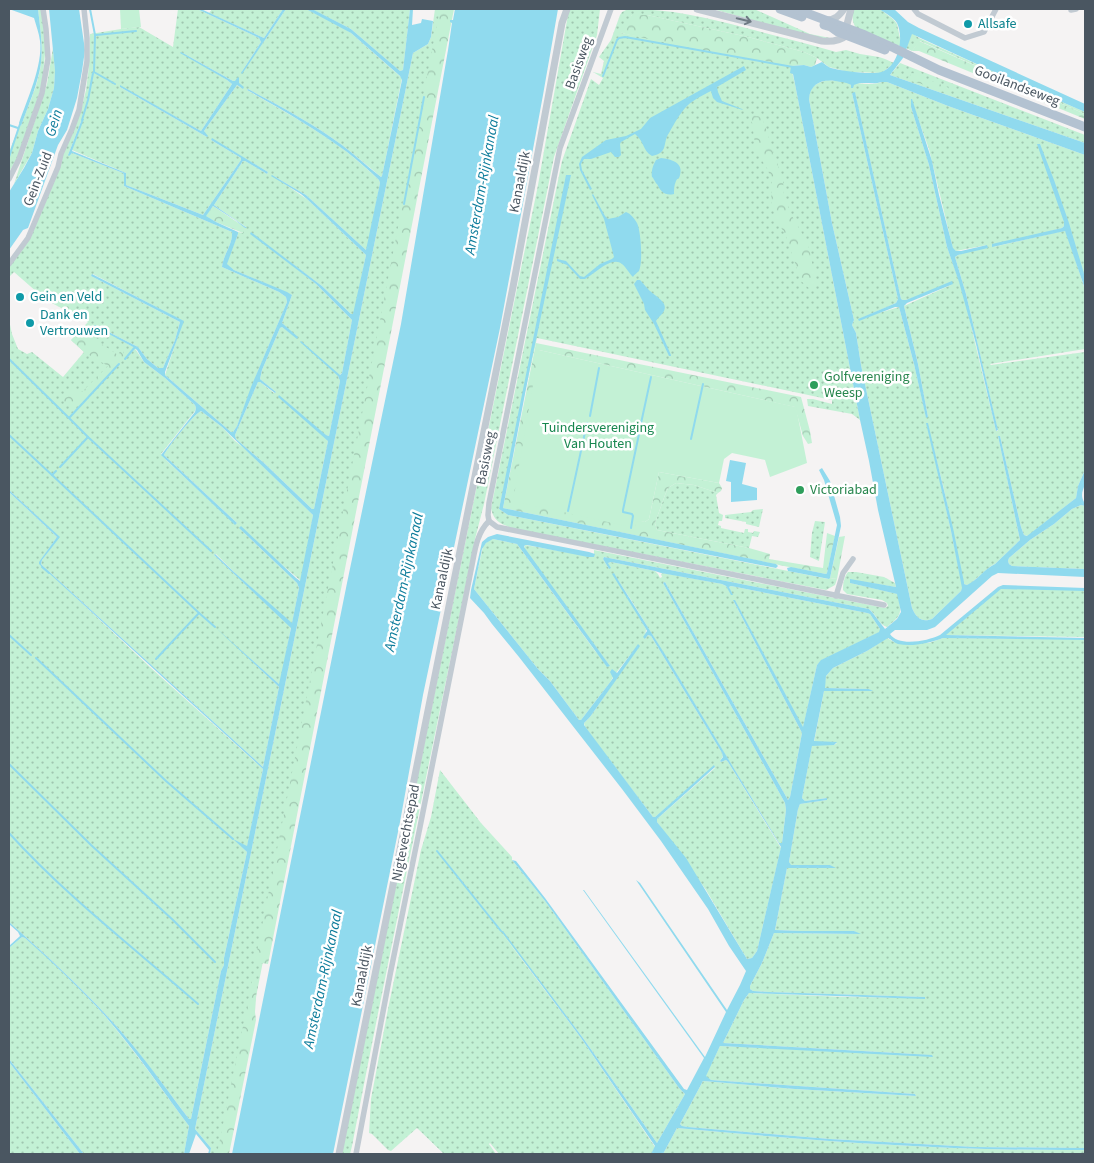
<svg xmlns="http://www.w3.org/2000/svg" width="1094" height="1163" viewBox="0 0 1094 1163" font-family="'Source Sans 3',sans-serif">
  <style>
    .grass { fill: url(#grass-dots); fill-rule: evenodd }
    .forest { fill: url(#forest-crowns) }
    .garden { fill: #c3f1d5 }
    .water { fill: #90daee }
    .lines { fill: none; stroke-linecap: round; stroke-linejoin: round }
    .stream { stroke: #90daee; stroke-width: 2 }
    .minor { stroke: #c1cad2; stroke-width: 5.5 }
    .tertiary { stroke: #c1cad2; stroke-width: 7 }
    .primary { stroke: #b3c2d1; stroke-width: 9 }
    .oneway { stroke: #6e7983 }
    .culture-dot { fill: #0f9aa8; stroke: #fff; stroke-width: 2 }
    .leisure-dot { fill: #2e9e5b; stroke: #fff; stroke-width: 2 }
    .labels { text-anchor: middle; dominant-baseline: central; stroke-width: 5; stroke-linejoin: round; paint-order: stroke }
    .culture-label { font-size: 14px; fill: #0d838f; stroke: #fff; text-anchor: start }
    .street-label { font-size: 14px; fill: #4a5661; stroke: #fff }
    .leisure-label { font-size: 14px; fill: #27864d; stroke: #fff; text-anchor: start }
    .park-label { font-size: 14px; fill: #17864f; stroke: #fff }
    .water-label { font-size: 15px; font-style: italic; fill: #0c7c9b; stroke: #fff }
  </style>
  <defs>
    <pattern id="grass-dots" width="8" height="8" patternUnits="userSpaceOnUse" patternTransform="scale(1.25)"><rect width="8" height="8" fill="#c3f1d5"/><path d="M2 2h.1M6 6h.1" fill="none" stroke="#a0c6b0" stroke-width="1.8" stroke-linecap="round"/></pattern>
    <pattern id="forest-crowns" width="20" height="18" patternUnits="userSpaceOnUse" patternTransform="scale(1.25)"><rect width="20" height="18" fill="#c3f1d5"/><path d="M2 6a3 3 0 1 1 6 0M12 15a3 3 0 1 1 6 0" fill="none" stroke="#a0c6b0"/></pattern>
  </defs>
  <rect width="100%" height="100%" fill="#f5f3f3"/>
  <g class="grass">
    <path d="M38 9H42L46 43 43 75 40 91 18 157 9 172V152L20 125 21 126C28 105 39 84 41 63 43 44 40 27 38 9Z"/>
    <path d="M178 9H197L259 38 261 42 241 73 265 40 286 9H306L339 25 351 33 402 78 382 176 381 177C368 166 355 155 342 145 312 123 280 106 248 89L247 90C281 110 316 129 347 152 358 161 369 171 379 180L380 183 367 251 306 195 272 175 308 200 366 255 354 314H351L322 286 251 233 316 284 352 320 342 373 338 376 340 381 329 436 326 435 328 441 314 509H312L264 463 236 439 235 435 258 382H260L274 393 276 392 260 379 262 370 280 328 282 327 297 338 282 323 292 295 234 270 226 264 238 234V232L243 233V226L245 228 246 227 214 205 243 161H245L267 174 268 172 212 139 211 140 241 158V160L203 215 126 185V173L72 150 83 119H82L68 155 72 153 123 173 124 176V186L232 232C233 244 223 255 222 267L279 292 286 297 287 302 258 371 237 426 233 432H231L165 375 183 321 93 274 91 276 180 322 175 340 163 368H158L147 359 138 347 95 325 133 347 136 350 144 362 165 378 195 405 196 408 195 411 161 454 168 462 235 524 237 523 164 455C168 447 194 414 201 411L222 427 235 441 244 448 313 515 301 581 239 528 297 583 299 588 292 624 234 572 216 554 214 555 291 627 280 685 238 648 279 687 263 767 44 567 41 564 42 560 59 537 9 490V320L12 334 18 349 27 354 32 352 63 377 84 352 71 340 88 322 46 300 14 272 9 277V266L19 254 80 114 86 90 89 66 90 34 121 29 139 27 173 47ZM181 52 233 81 238 82 241 88 237 85 204 131 207 137 120 87V86L201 131 232 84 227 80Z"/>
    <path d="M212 9H283L264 38 209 13Z"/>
    <path d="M311 9H410L403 70 400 71 394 66 351 29Z"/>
    <path d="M435 9H444L269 931 225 1154H210L211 1148 195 1129 413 53 428 44 431 37Z"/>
    <path d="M569 9H600L597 35 554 157 484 504 475 539C434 741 391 943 352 1146L350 1154H341L538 185Z"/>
    <path d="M628 9C671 9 705 17 746 28 776 36 806 43 836 52L846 50 860 54 879 57 885 59 894 63 882 73 848 72 829 67 817 58 804 52 748 37 647 15H632L621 33 790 63 795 84 860 420 852 414 808 406 807 399H813L832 404V400L537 338 499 509 508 515 828 579 830 578 837 579 835 585 826 590 515 529C502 524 494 523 491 508L562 161 591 79 599 85 603 78 593 72 601 74 604 61 599 57 611 40 620 15 622 12Z"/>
    <path d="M713 9H754L810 34 830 38 821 39Z"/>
    <path d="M853 9H879L881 10 893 19 897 24 901 43 900 46C891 43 861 34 856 28 852 22 852 15 853 9Z"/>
    <path d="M912 33 919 38 1007 78 1085 112V114L920 41 912 51 906 48Z"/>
    <path d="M53 48 55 71 54 88 48 109 38 131 32 153 14 184 47 84Z"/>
    <path d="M900 63 1085 135V143L890 75Z"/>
    <path d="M828 80 848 82 851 85V87L856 83C865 84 874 85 882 82H887L948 106 1085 155V277L1064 222V226L1062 228 993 247 1063 231H1065L1067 234 1085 290V349L990 364 991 365 1085 352V470L1078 486 1076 498 1028 536 1024 535 1021 527 1000 436H998L1020 540 995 564 991 566 970 584 967 585 964 584 943 485 927 423 951 531 963 588 961 591 932 619C921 623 916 617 912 608L861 365 856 333 852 325 854 320 832 223 809 99C809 87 817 82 828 80ZM852 93H855L901 299 903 300H906L953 284 904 306 918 364 928 417H926L914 364 899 307 859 319 896 303 898 299ZM911 99 929 149 953 249 956 251 987 245 958 255 955 257 966 294 998 431H996L963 292 947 247 929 165 911 107Z"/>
    <path d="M676 483 694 485 718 493 716 495 719 513 723 515 722 521H719L718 525 721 526V528L744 533 745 529H748V532L753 533 754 531 760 532 758 537 752 536 749 548 657 530 655 523 665 495 668 488Z"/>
    <path d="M9 492 57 537 39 563 151 668 263 769 247 847 236 841 247 852 224 958V965L221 971 191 1119H189C170 1094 151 1068 131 1043 94 999 52 960 9 922Z"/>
    <path d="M1081 505 1085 506V569L1012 566 1009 564 1008 561 1009 558 1030 540 1054 524 1072 509Z"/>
    <path d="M763 509 759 527 746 524V522L725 518V515L751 512 753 510Z"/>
    <path d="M815 521 825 522 819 561 810 557 812 533Z"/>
    <path d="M493 539 517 544 595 651 609 665 524 549 525 545 594 557V550L885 608 888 606 887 603 882 600 847 594 843 590C843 584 844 577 848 572H856L884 577 895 583 896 587 851 580 850 583 898 594C901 614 903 614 887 627 879 625 876 614 869 609L604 557 603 559 609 569 608 563 611 562 655 571 658 574 660 578 662 577 661 574 663 573 722 584 726 586 732 595 729 587 731 586 867 613 870 614 880 629V632L822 660 817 665 803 728 735 601 734 602 802 733 790 797 788 800 665 582 663 583 785 803 786 810 782 843H779L633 603 614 574 646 629 645 639 648 635 651 636 722 753 723 756 720 761 721 762 726 760 728 762 781 848 757 951 752 958 747 959 706 890 657 822V819L715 768 714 766 655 817H653L599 746 585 727 584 723 590 717 639 646 638 645 616 673 615 672 611 681 581 720H579L550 681 538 669 474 589 483 546 488 541Z"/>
    <path d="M1001 587 1085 590V637L945 635Z"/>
    <path d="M887 638 894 642 929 643 943 638 1085 639V1148L975 1147 830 1139 688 1127 682 1126 680 1124 703 1081 795 1089 916 1096 915 1094 711 1080 705 1077 720 1046 932 1055 723 1043 744 1000 749 993 845 997 925 998V997L769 992 753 991 750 989V986L762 963 774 933 859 934 854 931H801L775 930 787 868H834L830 865H790L789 862 798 809 800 804 827 800V798L805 801 802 798 812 745H834L837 743 814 742 824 691H872L869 689 824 688 826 676 833 668 867 651Z"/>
    <path d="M440 770 481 823 512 857V860L545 901 679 1088 685 1094 657 1143 583 1038 501 932 581 1038 655 1147 651 1154H499L490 1143 489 1144 496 1154H444L417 1128 391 1151 388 1150 372 1134 369 1133 371 1099 388 1009 421 850 431 817Z"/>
    <path d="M22 937 25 938C50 959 74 983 97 1007 130 1044 159 1086 189 1126L184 1154H84L9 1059V948Z"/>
    <path d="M9 1062 80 1154H9Z"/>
    <path d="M677 1128C813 1141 949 1151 1085 1150V1154H663Z"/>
  </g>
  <g class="forest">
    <path d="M440 9H454L268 964 255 962 357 440Z"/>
    <path d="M632 15H647L661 18 748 37 804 52 817 58 815 65 811 67 804 65 791 66 761 60 756 62 621 33 623 26Z"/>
    <path d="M919 41 1085 114V119L919 51H912Z"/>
    <path d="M912 73 949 88 945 92 907 79Z"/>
    <path d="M751 115 762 117 783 181 784 197 792 216 808 244 816 281 810 289 801 281 786 236 775 217 771 201 772 183 768 170 756 151Z"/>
    <path d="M213 206 243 226V233L216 222 205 216Z"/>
    <path d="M85 333 118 355 123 346 124 359 81 405H64V389L82 392 108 366 84 352 71 340Z"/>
    <path d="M536 343 801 397 810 431 812 443 808 444 803 436 795 407 539 350 637 520 645 522 649 519 659 472 719 483 722 488 721 491 718 493 694 485 676 483 668 488 665 495 655 523 657 530 749 548 770 554 769 559 823 568 827 533 835 536 827 573 826 574 789 567 503 508Z"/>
    <path d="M845 536 837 579 830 578 839 537Z"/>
    <path d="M253 977 257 985 255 1012 256 1020 229 1154H217Z"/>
  </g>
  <g class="garden">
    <path d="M120 9H139L141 27 121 29Z"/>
    <path d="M539 350 796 407 807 463 770 477 765 460 732 453 724 459 719 483 659 472 649 519 645 522 637 521 635 528 513 501Z"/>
  </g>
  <g class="water">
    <path d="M9 9H22L31 10 32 9H38C40 27 43 45 41 63 38 84 28 106 21 126L19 123C27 100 43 65 40 41 39 33 36 25 34 18Z"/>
    <path d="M49 9H79L85 50 82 71 77 98 67 130 58 145 28 228 23 230 9 250V192L24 168 32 153 38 131 48 109 54 88 55 71Z"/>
    <path d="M197 9H201L264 38 283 9H286L242 74 241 73 261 42 259 38Z"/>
    <path d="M306 9H312L351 29 400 71 403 70 410 9H413L412 25 421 23 422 19 433 21 431 37 428 44 413 53 195 1129 211 1148 210 1154H208L209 1150 196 1134 189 1154H184L189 1126C159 1086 131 1044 97 1007 74 983 50 960 25 938L22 937 9 948V946L20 936 18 932 9 924V922C52 960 94 999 131 1043 151 1067 170 1094 189 1119H191L221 971 224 965V958L247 852 233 839 247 846 263 769 39 564V562L57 537 9 492V490L60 537 42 560 41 564 44 567 263 767 279 687 215 627 279 684 291 628 214 555 215 554 234 572 292 623 299 588 297 583 239 528 241 526 296 578 300 581 313 515 222 427 201 411C194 414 168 447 164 455L237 523 235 525 161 455 195 412 196 408 195 405 165 378 144 362 137 350 133 347 94 326 95 325 138 347 147 359 158 368H163L175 340 180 322 91 276 92 274 184 321 165 372V375L231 432H233L237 426 251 387 287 302 286 297 279 292 222 267C223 255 233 244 232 232L124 186V176L123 173 72 153 69 156 68 155 82 119H84L72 151 126 173V185L203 215 241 160V158L211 140 212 138 268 172 267 174 245 161H243L214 205 247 228H245L235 220 213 206 206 216 216 222 238 232V234L227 264 234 270 287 292 292 295 282 323 298 337 297 339 282 327 280 328 262 370 260 379 276 392 275 393 260 382H258L235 435 236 439 264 463 312 509H314L328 441 278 397 279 395 326 435 329 436 340 381 338 376 300 342 301 341 340 375 342 373 352 320 316 284 250 234 251 232 322 286 351 314H353L366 255 308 200 301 194 271 176 272 175 306 195 366 250 380 183 379 180C369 170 358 161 347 152 316 129 281 109 247 90L248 89C280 106 312 123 342 145 355 155 368 167 381 177L382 176 402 80 400 76 351 33Z"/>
    <path d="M455 9H558L543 95 500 328 423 695 400 822 333 1154H232L347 583 401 324 448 50 452 23 450 22V20H453Z"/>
    <path d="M879 9H894L908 22 919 28 1085 104V112L1007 78 912 34 903 58 890 75 1085 143V155L948 106 887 82H882C873 85 862 81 854 85L853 88H851V85C846 82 841 82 835 81 822 79 810 84 809 99L832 223 854 320 852 325 856 333 861 365 912 608C916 617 921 623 932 619L961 591 962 588 951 531 926 423H928L953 528 964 582V584L967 585C978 580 984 569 995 564L1020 540 998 436H1000L1021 527 1024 535 1027 536 1076 498 1078 486 1085 470C1085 474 1086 479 1085 484 1083 491 1080 494 1084 502H1085V506L1081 505 1072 509 1054 524 1030 540 1009 558 1008 561 1009 564 1012 566 1085 569V577L998 573 992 576 935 627 927 630H895L890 634C898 647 928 641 940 635L998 587 1003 585 1085 588V591L1001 589 946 635 1085 638V640L943 638C929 643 913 647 898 644 894 643 891 639 888 638L867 651 833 668 826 676 825 688 869 689 873 691H824L814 741 837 742 834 745 812 746 802 798 805 801 827 798V800L800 804 798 809 789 862 791 865H830L836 868H787L775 930 801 931H854L861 934 774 933 762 963 750 986V989L753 991 769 992 925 997V999L749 993 744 1000 723 1043 932 1055 933 1057 720 1046 706 1076 711 1080 915 1094 916 1096 795 1089 703 1081 680 1124 682 1126 688 1127 830 1139 975 1147 1085 1148V1150C949 1151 813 1141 677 1128L663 1154H651L655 1146 581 1038 501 931H503L583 1038 657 1143 685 1094 679 1088 545 901 512 860 516 861 545 898 684 1089 687 1090 704 1058 583 890H584L705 1057 726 1012 636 880 640 883 727 1010 740 985 746 971 729 946 708 909 661 841 622 789 519 657 492 624 484 613 470 598 471 590 482 542 488 537 497 534 589 552 595 554 594 557H588L527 545H525L524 547 610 666 607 667 517 544 493 539 486 543 482 549 474 589 538 669 550 681 579 720H581L611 681 613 678 610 672 612 669 617 673 638 644 640 646 590 717 584 723V725L653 817H655L714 765 715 767 657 819V822L686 858 747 959 752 958 757 951 781 847 728 762 726 760 721 762 720 761 723 757 722 753 651 636 648 635 645 639 643 637 647 631 646 629 612 574 614 573 620 583 666 656 779 843H782L786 810 785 803 663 583 665 582 788 800 790 797 802 733 733 600H735L803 727 817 665 821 660 879 632 880 629 870 614 867 613 731 586 729 587 733 595H731L726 586 722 584 661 573 655 571 611 562 608 563 611 568 609 569 603 559 604 557 869 609 872 612 885 629 897 619 901 612 897 594 850 583V579L896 587 878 510 869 461 860 420 795 84 793 74 790 73 791 66 804 65 811 67 822 62C825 64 828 67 831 68 842 71 875 76 884 71 899 63 904 38 897 23 893 17 885 13 879 9Z"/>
    <path d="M181 52 233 81H235L238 77 239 78V83L244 87 243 89 237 85 204 131 208 136 207 137 120 87V85L201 131 232 84 227 80 180 53Z"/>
    <path d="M744 66 746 70 717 87 718 92 722 101 742 109 743 110 717 102 713 98 711 91C703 95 693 100 687 106 680 113 674 124 669 133 662 143 669 153 652 156 642 150 645 142 635 134L621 142 620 144 621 155 619 157H615L611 152 591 159H584L581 164 582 170 592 189 590 190 580 170 579 164 582 157 606 140 626 136 641 129 650 118Z"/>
    <path d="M855 92 901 299 903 300H906L952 281 953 284 907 303 904 306 918 364 928 417 926 418 914 364 899 307H895L859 321 858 319 896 303 898 299 852 93Z"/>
    <path d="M911 99H912L932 161 939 195 953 248 956 251H961L987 245 988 248 958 255 955 257 966 294 998 430 996 431 976 344 959 282 947 247 929 165 911 107Z"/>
    <path d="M1037 144H1040L1054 180 1069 223 1085 277V289L1065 231 992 247V244L1062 228 1064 226V222Z"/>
    <path d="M661 158C670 159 684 162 680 175 679 180 678 177 676 181 674 185 674 190 674 194 665 196 661 192 657 184 656 184 653 177 652 177 651 171 653 165 656 160Z"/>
    <path d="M566 175H571L530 368 503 508 776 564 778 566 776 568 508 515 499 509Z"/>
    <path d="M593 194 605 216 608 219 618 217 626 212C631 214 634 218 637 223 641 231 643 262 639 271 638 272 634 275 633 277 629 273 626 267 622 264 612 255 593 275 585 279H580L567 265 557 261V259L566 261 580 276 584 277 600 264 612 259 614 257 604 219 592 195Z"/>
    <path d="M637 280H640C643 283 645 286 648 289 653 295 669 302 664 311 662 315 658 317 656 321L671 355V356H669L654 324 645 310 644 304 634 284Z"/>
    <path d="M730 460 746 463 742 484 757 488V500L731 502V482L726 481Z"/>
    <path d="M822 468 830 481 840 517 841 526 830 578 829 579 788 571 787 568 791 567 826 574 827 573 837 525 824 480 819 470Z"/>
    <path d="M9 1059 84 1154H80L9 1062Z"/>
  </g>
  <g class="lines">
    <g class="stream">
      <path d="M90 9 95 35 94 72 115 84"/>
      <path d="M96 35 136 31"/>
      <path d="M603 76 617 40 619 38 625 37 793 67"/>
      <path d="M82 120 88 100 93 73"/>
      <path d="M9 125 18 128"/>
      <path d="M9 157 20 124"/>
      <path d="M404 204 424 97"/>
      <path d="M9 359 69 418"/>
      <path d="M125 359 135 347"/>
      <path d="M590 416 599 368"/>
      <path d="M640 428 651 377"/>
      <path d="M9 435 52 475 56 471"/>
      <path d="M88 437 211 551"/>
      <path d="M691 439 703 384"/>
      <path d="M60 467 88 437 69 418 119 364"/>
      <path d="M52 475 199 613 156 659"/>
      <path d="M568 511 587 423"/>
      <path d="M631 528 633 516 632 514 623 512V510L639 434"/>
      <path d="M42 567 49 573"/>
      <path d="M199 613 215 627"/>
      <path d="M9 635 31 655"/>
      <path d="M36 658 166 781 233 839"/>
      <path d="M9 764 91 845 173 920 215 962"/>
      <path d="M9 833C66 896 134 948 198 1004"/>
      <path d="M437 851 501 931"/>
    </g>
    <g class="minor">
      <path d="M611 9 560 148 489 503 488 515 489 521 497 527 884 605"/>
      <path d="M914 9 918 14 965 38 984 32 996 9"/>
      <path d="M1071 9V10L1076 9"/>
      <path d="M9 179 19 159 42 93 48 59 46 29 43 9"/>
      <path d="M9 264 28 238 58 167 61 154 72 129 79 110 87 61V38L84 9"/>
      <path d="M836 596 843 573 853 559"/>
      <path d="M356 1154 390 975 420 827 472 565C475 549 477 533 489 521"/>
    </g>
    <g class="tertiary">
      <path d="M697 9 822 41C831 42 840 41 847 35"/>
      <path d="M826 20C835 20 839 16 844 9"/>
      <path d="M841 29 846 28 851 9"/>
      <path d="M339 1154 513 287 562 23 567 9"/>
    </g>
    <g class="primary">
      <path d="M780 9 802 17"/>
      <path d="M796 9 865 35 894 48 939 70 1085 127"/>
      <path d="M824 25 831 27 838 32 885 50"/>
    </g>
  </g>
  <defs><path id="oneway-shaft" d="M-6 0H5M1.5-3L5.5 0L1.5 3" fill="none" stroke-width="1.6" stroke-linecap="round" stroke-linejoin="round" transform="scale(1.25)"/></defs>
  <use class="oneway" href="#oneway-shaft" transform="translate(744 20) rotate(14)"/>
  <g class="culture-dot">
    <circle cx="968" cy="24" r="5"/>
    <circle cx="20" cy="297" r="5"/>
    <circle cx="30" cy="323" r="5"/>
  </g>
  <g class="leisure-dot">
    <circle cx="814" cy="385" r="5"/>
    <circle cx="800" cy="490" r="5"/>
  </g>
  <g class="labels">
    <g class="culture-label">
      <text x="978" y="24">Allsafe</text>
      <text x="30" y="297">Gein en Veld</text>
      <text x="40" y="315">Dank en<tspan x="40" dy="16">Vertrouwen</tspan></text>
    </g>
    <g class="street-label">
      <text transform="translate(579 63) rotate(-70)">Basisweg</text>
      <text transform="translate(1017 86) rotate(21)">Gooilandseweg</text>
      <text transform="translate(38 179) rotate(-69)">Gein-Zuid</text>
      <text transform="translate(520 182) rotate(-79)">Kanaaldijk</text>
      <text transform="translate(486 458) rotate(-79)">Basisweg</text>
      <text transform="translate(442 579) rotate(-78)">Kanaaldijk</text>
      <text transform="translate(406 833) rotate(-79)">Nigtevechtsepad</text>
      <text transform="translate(362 976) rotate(-79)">Kanaaldijk</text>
    </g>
    <g class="leisure-label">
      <text x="824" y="377">Golfvereniging<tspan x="824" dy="16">Weesp</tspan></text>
      <text x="810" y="490">Victoriabad</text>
    </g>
    <g class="park-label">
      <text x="598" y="428">Tuindersvereniging<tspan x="598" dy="16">Van Houten</tspan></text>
    </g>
    <g class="water-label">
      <text transform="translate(54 123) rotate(-73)">Gein</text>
      <text transform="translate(482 185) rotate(-80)">Amsterdam-Rijnkanaal</text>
      <text transform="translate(404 582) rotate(-78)">Amsterdam-Rijnkanaal</text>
      <text transform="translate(323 979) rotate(-78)">Amsterdam-Rijnkanaal</text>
    </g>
  </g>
  <rect width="1094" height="1163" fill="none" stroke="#4a5661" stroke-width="20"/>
</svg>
